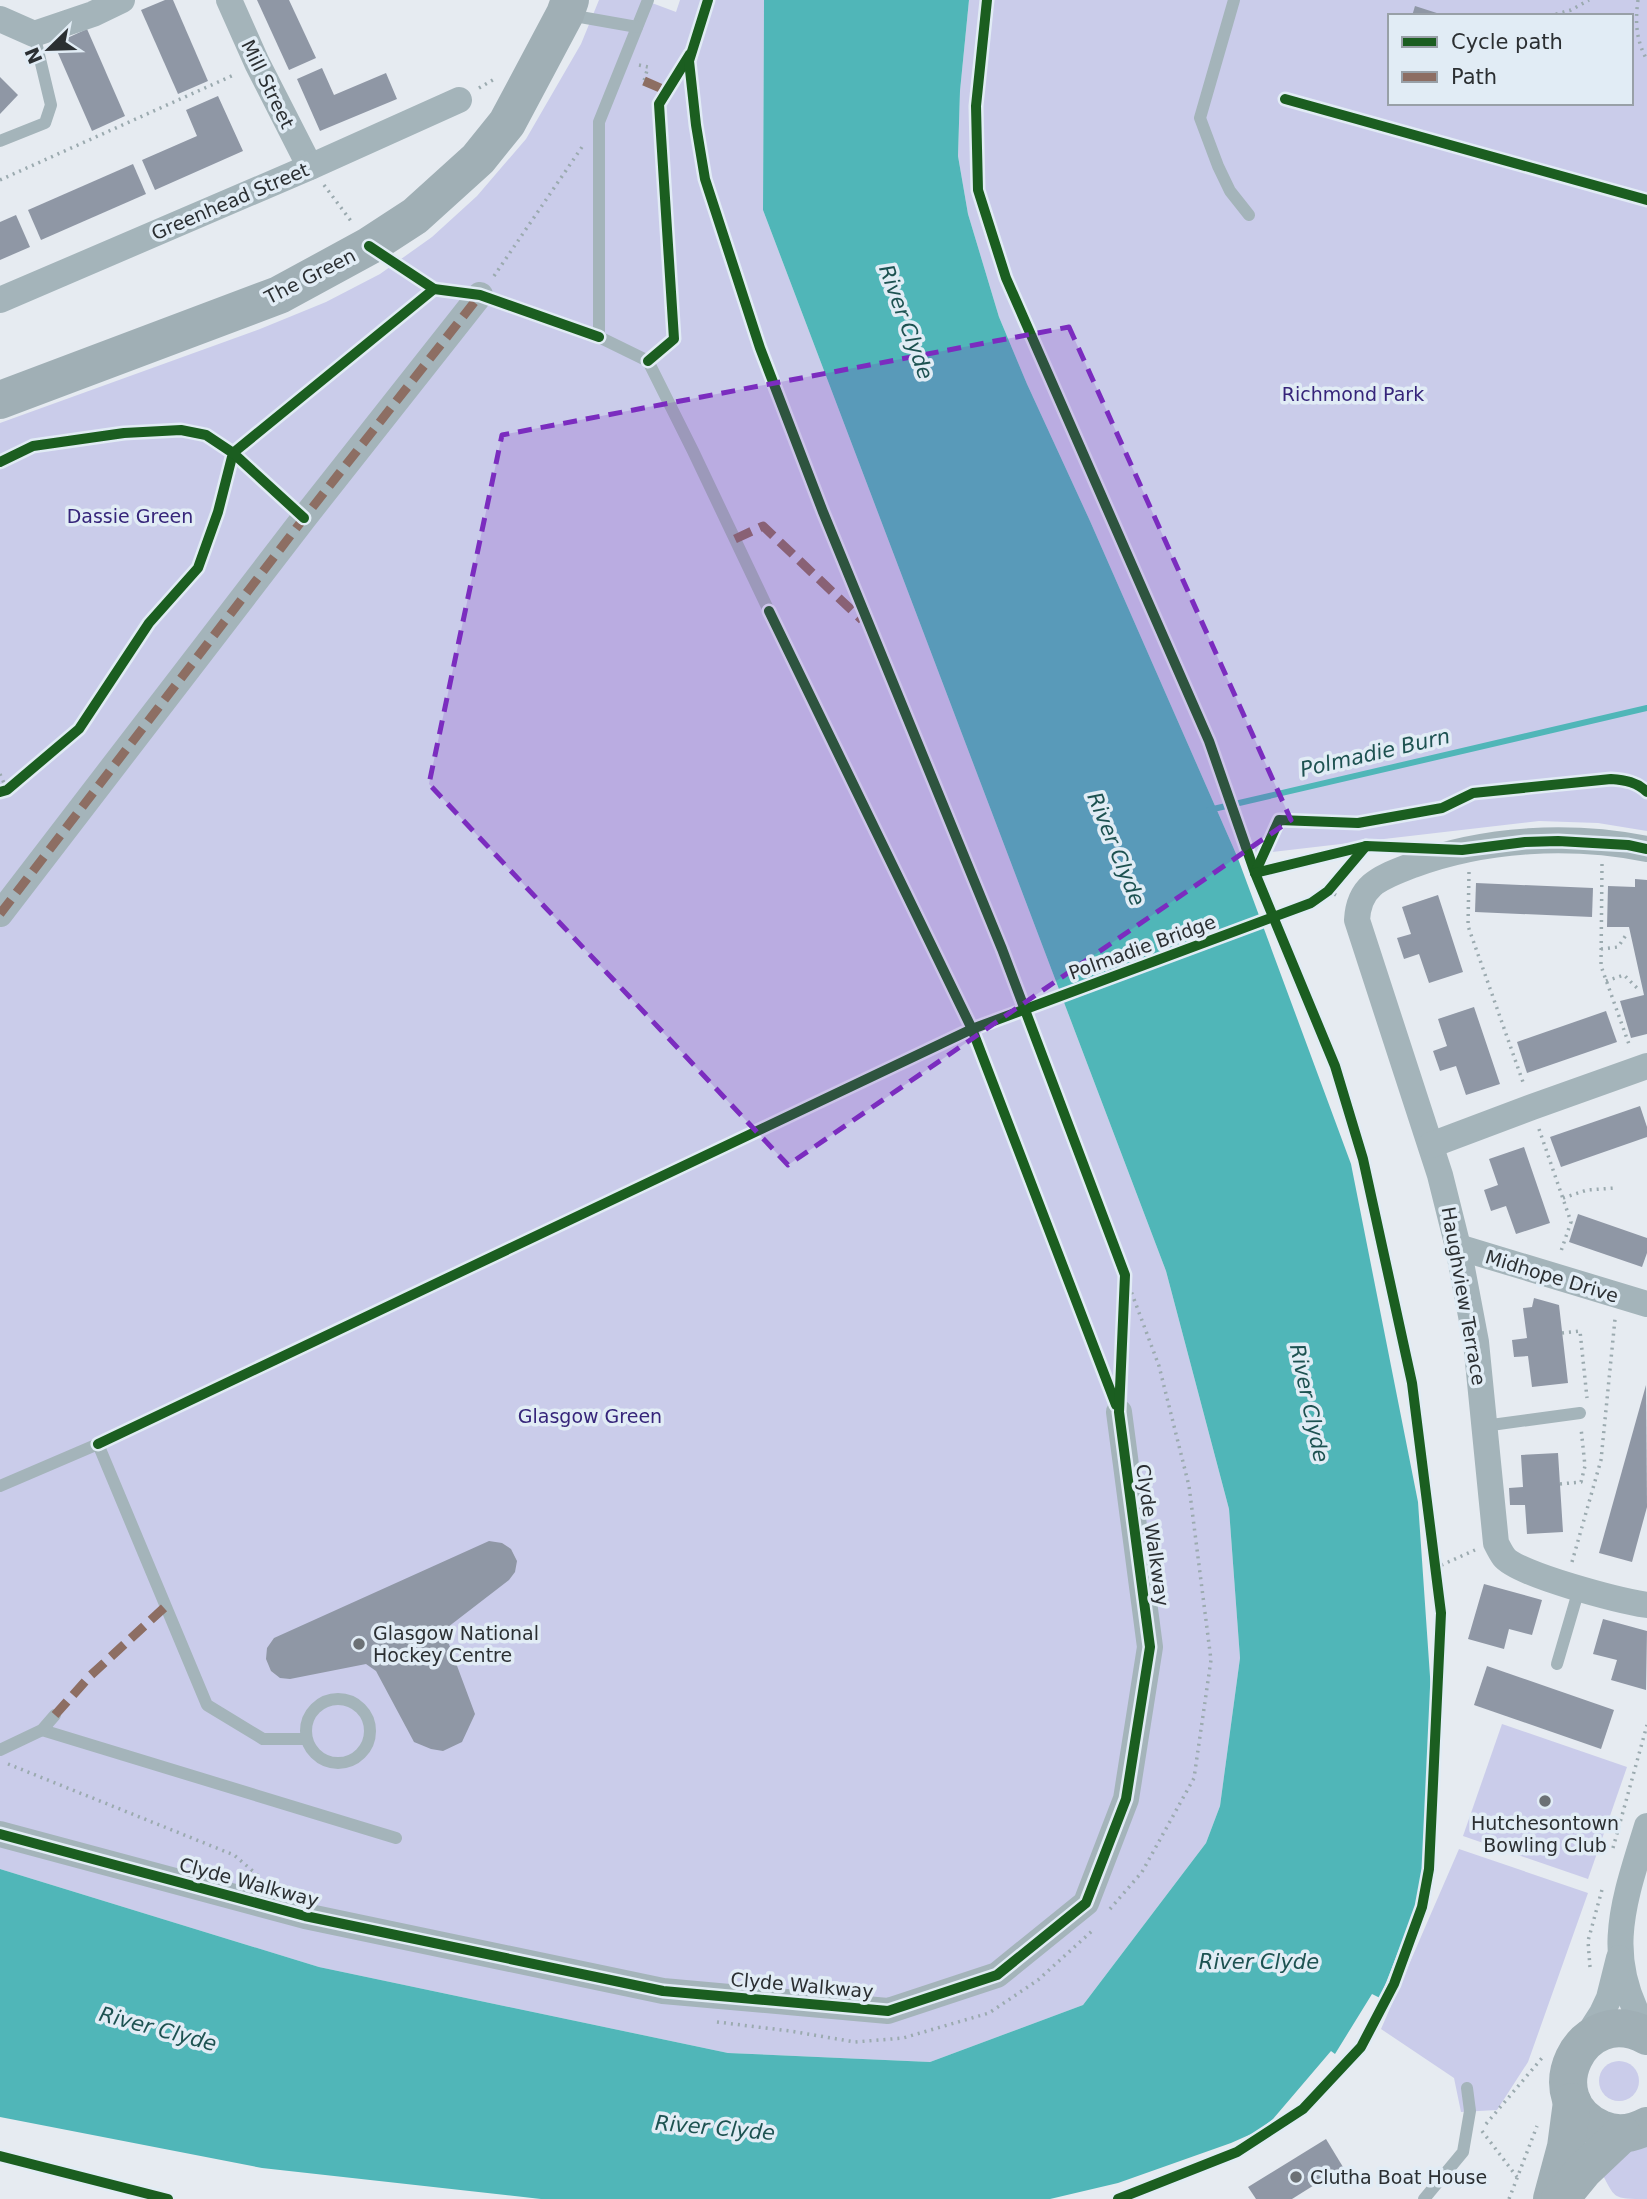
<svg xmlns="http://www.w3.org/2000/svg" width="1647" height="2199" viewBox="0 0 1647 2199" font-family="'DejaVu Sans',sans-serif">
  <style>
    .green { fill: #caccea; fill-rule: evenodd }
    .water { fill: #50b6b8 }
    .lines { fill: none; stroke-linecap: round; stroke-linejoin: round }
    .stream { stroke: #50b6b8; stroke-width: 6 }
    .building { fill: #8f97a5 }
    .path { stroke: #9baaaf; stroke-width: 3.5; stroke-dasharray: 2 5; stroke-linecap: butt }
    .lane { stroke: #a4b4ba; stroke-width: 12 }
    .street { stroke: #a4b4ba; stroke-width: 26 }
    .primary { stroke: #a0afb5; stroke-width: 38 }
    .quiet { stroke: #8d6e63; stroke-width: 9; stroke-dasharray: 18 9; stroke-linecap: butt }
    .cycleway-casing { stroke: #e1ecf5; stroke-width: 15 }
    .cycleway { stroke: #1b5e20; stroke-width: 10 }
    .marked { fill: #7b2cbf; fill-opacity: 0.2; stroke: #7b2cbf; stroke-width: 5; stroke-dasharray: 14 9; stroke-linejoin: round }
    .poi-dot { fill: #6c7175; stroke: #e1ecf5; stroke-width: 2.5 }
    .labels { text-anchor: middle; dominant-baseline: central; stroke-width: 7; stroke-linejoin: round; paint-order: stroke }
    .street-label { font-size: 19px; fill: #2b2f32; stroke: #e1ecf5 }
    .park-label { font-size: 19px; fill: #36257a; stroke: #e1ecf5 }
    .poi-label { font-size: 19px; fill: #2b2f32; stroke: #e1ecf5; text-anchor: start }
    .water-label { font-size: 21px; font-style: italic; fill: #1d5251; stroke: #e1ecf5 }
  </style>
  <rect width="100%" height="100%" fill="#e6ebf1"/>
  <g class="green">
    <path d="M599 0H644L676 12 680 0H764L763 210 1166 1271 1229 1509 1240 1658 1220 1806 1206 1843 1083 2005 930 2062 728 2053 319 1967 0 1869V423L260 329 326 302 380 274 432 237 477 196 526 139 581 44Z"/>
    <path d="M969 0H1647V831L1598 823 1539 821 1237 856 1090 521 1027 384 999 317 968 214 958 156 960 91ZM1390 16H1631V103H1390Z"/>
    <path d="M1502 1724 1627 1767 1588 1879 1463 1836Z"/>
    <path d="M1459 1849 1588 1893 1528 2062 1497 2110 1461 2112 1454 2078 1381 2029Z"/>
    <circle cx="1619" cy="2081" r="20"/>
    <path d="M1647 2140V2199C1611 2199 1616 2199 1600 2170Z"/>
  </g>
  <path class="water" d="M764 0H969L960 91 958 156 968 214 999 317 1027 384 1090 521 1237 856 1351 1164 1418 1502 1433 1720 1422 1879 1415 1909 1380 1998 1372 1994 1335 2054 1331 2051 1273 2119 1258 2131 1231 2143 1118 2183 1050 2199H541L262 2168 0 2117V1869L319 1967 728 2053 930 2062 1083 2005 1206 1843 1220 1806 1240 1658 1229 1509 1166 1271 763 210Z"/>
  <g class="lines">
    <path class="stream" d="M1209 810 1647 708"/>
  </g>
  <g class="building">
    <path d="M165 0H173L208 81 178 94 141 10Z"/>
    <path d="M257 0H289L316 58 289 70Z"/>
    <path d="M1415 6 1443 15 1442 16H1412Z"/>
    <path d="M87 29 125 116 92 131 54 44Z"/>
    <path d="M322 68 334 95 386 73 397 99 320 131 297 79Z"/>
    <path d="M0 77 18 95 0 114Z"/>
    <path d="M218 96 243 151 155 190 142 160 197 136 186 110Z"/>
    <path d="M133 164 146 194 41 240 28 210Z"/>
    <path d="M16 215 30 247 0 260V222Z"/>
    <path d="M1635 879 1647 880V1034L1631 1038 1620 1001 1644 995 1629 927H1607L1608 886 1635 887Z"/>
    <path d="M1476 883 1593 888 1592 917 1475 912Z"/>
    <path d="M1438 895 1463 972 1429 983 1419 954 1404 959 1397 938 1411 934 1402 907Z"/>
    <path d="M1474 1007 1500 1084 1466 1095 1456 1066 1440 1071 1433 1051 1447 1046 1438 1019Z"/>
    <path d="M1606 1011 1617 1042 1527 1073 1517 1042Z"/>
    <path d="M1640 1106 1647 1127V1137L1561 1167 1550 1137Z"/>
    <path d="M1524 1147 1550 1223 1516 1234 1506 1206 1491 1211 1484 1190 1498 1185 1489 1159Z"/>
    <path d="M1578 1214 1647 1238V1253L1642 1267 1569 1242Z"/>
    <path d="M1534 1298 1559 1305 1568 1383 1532 1387 1528 1356 1514 1357 1512 1340 1527 1338 1523 1308 1532 1307Z"/>
    <path d="M1646 1385 1647 1507 1632 1562 1599 1553Z"/>
    <path d="M1558 1453 1563 1532 1527 1534 1525 1505H1510L1509 1488 1523 1487 1521 1455Z"/>
    <path d="M489 1541 502 1543 511 1549 517 1561 515 1572 509 1580 448 1627 447 1639 475 1714 462 1742 443 1751 431 1749 414 1742 376 1671 366 1664 290 1679 280 1678 271 1671 266 1659 267 1648 274 1638Z"/>
    <path d="M1484 1584 1542 1600 1532 1635 1509 1629 1504 1649 1468 1639Z"/>
    <path d="M1603 1619 1647 1631 1646 1690 1611 1680 1617 1660 1593 1654Z"/>
    <path d="M1487 1666 1614 1710 1601 1749 1474 1705Z"/>
    <path d="M1326 2139 1343 2167 1292 2199H1256L1248 2187Z"/>
  </g>
  <g class="lines">
    <g class="path">
      <path d="M1638 0C1635 22 1636 40 1647 60"/>
      <path d="M1549 16 1571 10 1589 0"/>
      <path d="M639 65 648 67 644 81"/>
      <path d="M479 88 496 78"/>
      <path d="M0 180 236 74"/>
      <path d="M324 185 351 221"/>
      <path d="M494 276 582 147"/>
      <path d="M0 774 7 790"/>
      <path d="M1602 864 1601 966 1630 1047"/>
      <path d="M1469 872 1468 926 1524 1085"/>
      <path d="M1328 891 1340 897"/>
      <path d="M1601 949 1618 947 1626 935"/>
      <path d="M1606 981 1624 975 1639 990"/>
      <path d="M1539 1129 1571 1222 1560 1254"/>
      <path d="M1563 1198 1587 1190 1615 1188"/>
      <path d="M1562 1333 1580 1331 1587 1398"/>
      <path d="M1560 1484 1581 1482 1585 1466 1581 1428"/>
      <path d="M1572 1562 1601 1460 1615 1319"/>
      <path d="M1435 1568 1475 1550"/>
      <path d="M8 1764 234 1855 261 1878"/>
      <path d="M1613 1848 1647 1725"/>
      <path d="M1110 1909 1142 1872 1194 1778 1211 1660 1189 1486 1159 1366 1125 1275"/>
      <path d="M1590 1967 1588 1941 1603 1886"/>
      <path d="M717 2022 790 2031 855 2042 903 2038 989 2013 1038 1980 1092 1931"/>
      <path d="M1486 2124 1542 2058"/>
      <path d="M1482 2131 1517 2177"/>
      <path d="M1509 2199 1537 2126"/>
    </g>
    <g class="lane">
      <path d="M648 0 599 122V337L648 361 693 451 769 611"/>
      <path d="M1234 0 1200 118 1218 166 1230 191 1249 215"/>
      <path d="M569 15 637 27"/>
      <path d="M0 141 45 123 51 105 34 34"/>
      <path d="M1484 1426 1580 1413"/>
      <path d="M0 1486 98 1444 207 1705 263 1739H306"/>
      <path d="M1557 1664 1579 1589"/>
      <circle cx="338" cy="1731" r="32"/>
      <path d="M42 1730 396 1838"/>
      <path d="M0 1750 42 1730 55 1715"/>
      <path d="M1424 2199 1463 2152 1470 2111 1467 2088"/>
    </g>
    <g class="street">
      <path d="M229 0 257 63 310 167"/>
      <path d="M0 19 34 34 93 14 122 0"/>
      <path d="M0 300 310 167 459 100"/>
      <path d="M1647 849C1571 834 1486 838 1413 865 1383 877 1359 883 1357 920L1440 1175 1458 1247 1476 1342 1496 1543C1498 1547 1501 1553 1504 1557 1518 1575 1621 1601 1647 1605"/>
      <path d="M0 914 304 518 480 295"/>
      <path d="M1431 1145 1532 1107 1647 1066"/>
      <path d="M1458 1247 1647 1304"/>
      <path d="M1647 1826C1624 1901 1601 1958 1647 2031"/>
      <path d="M0 1834 305 1916 663 1991 888 2011 997 1975 1086 1903 1126 1799 1150 1647 1119 1412"/>
      <path d="M1584 2041 1602 2013 1609 1998 1619 1958"/>
    </g>
    <g class="primary">
      <path d="M0 400 279 295 369 246 415 216 478 159 507 123 565 14 570 0"/>
      <path d="M1647 2036C1580 2000 1534 2101 1601 2129 1616 2136 1632 2134 1647 2126"/>
      <path d="M1552 2199 1566 2147 1572 2102"/>
      <path d="M1560 2199 1584 2170 1622 2134"/>
    </g>
    <g class="quiet">
      <path d="M644 81 667 91"/>
      <path d="M735 539 763 526 862 620"/>
      <path d="M0 914 304 518 480 295"/>
      <path d="M55 1715 90 1676 166 1606"/>
    </g>
    <g class="cycleway-casing">
      <g id="cycleway">
        <path d="M987 0 976 106 978 190 1006 278 1209 741 1255 873 1335 1066 1363 1159 1412 1383 1441 1613 1429 1869 1422 1907 1394 1984 1361 2047 1303 2109 1237 2152 1118 2199"/>
        <path d="M1285 99 1647 200"/>
        <path d="M369 246 434 289 480 295 599 337"/>
        <path d="M648 361 674 339 659 104 690 54"/>
        <path d="M0 462 33 446 124 433 181 430 206 435 233 453 218 512 198 568 149 623 79 729 7 790 0 792"/>
        <path d="M304 518 233 453 434 289"/>
        <path d="M769 611 972 1029 1116 1405"/>
        <path d="M1255 873 1279 820 1358 823 1442 808 1473 793 1611 779C1625 780 1637 782 1647 792"/>
        <path d="M1255 873 1366 846 1462 850 1525 842 1558 841 1628 845 1647 849"/>
        <path d="M98 1444 972 1029 1311 903 1328 891 1366 846"/>
        <path d="M0 1834 305 1916 663 1991 888 2011 997 1975 1086 1903 1126 1799 1150 1647 1119 1412 1125 1275 1002 949 823 512 760 348 705 179 696 125 689 61 708 0"/>
        <path d="M0 2156 168 2199"/>
      </g>
    </g>
    <use href="#cycleway" class="cycleway"/>
  </g>
  <path class="marked" d="M1069 327 1291 820 788 1165 429 784 502 435Z"/>
  <g class="poi-dot">
    <circle cx="359" cy="1644" r="7"/>
    <circle cx="1545" cy="1801" r="7"/>
    <circle cx="1296" cy="2177" r="7"/>
  </g>
  <g class="labels">
    <g class="street-label">
      <text transform="translate(268 84) rotate(64)">Mill Street</text>
      <text transform="translate(230 201) rotate(-23)">Greenhead Street</text>
      <text transform="translate(310 276) rotate(-27)">The Green</text>
      <text transform="translate(1142 947) rotate(-20)">Polmadie Bridge</text>
      <text transform="translate(1552 1276) rotate(17)">Midhope Drive</text>
      <text transform="translate(1464 1296) rotate(80)">Haughview Terrace</text>
      <text transform="translate(1153 1535) rotate(82)">Clyde Walkway</text>
      <text transform="translate(249 1882) rotate(15)">Clyde Walkway</text>
      <text transform="translate(802 1985) rotate(5)">Clyde Walkway</text>
    </g>
    <g class="park-label">
      <text x="1353" y="394">Richmond Park</text>
      <text x="130" y="516">Dassie Green</text>
      <text x="590" y="1416">Glasgow Green</text>
    </g>
    <g class="poi-label">
      <text x="373" y="1633">Glasgow National<tspan x="373" dy="22">Hockey Centre</tspan></text>
      <text x="1545" y="1823" text-anchor="middle">Hutchesontown<tspan x="1545" dy="22">Bowling Club</tspan></text>
      <text x="1310" y="2177">Clutha Boat House</text>
    </g>
    <g class="water-label">
      <text transform="translate(906 322) rotate(70)">River Clyde</text>
      <text transform="translate(1375 753) rotate(-13)">Polmadie Burn</text>
      <text transform="translate(1116 849) rotate(68)">River Clyde</text>
      <text transform="translate(1309 1403) rotate(78)">River Clyde</text>
      <text x="1259" y="1962">River Clyde</text>
      <text transform="translate(158 2029) rotate(15)">River Clyde</text>
      <text transform="translate(715 2128) rotate(5)">River Clyde</text>
    </g>
  </g>
  <rect x="1388" y="14" width="245" height="91" fill="#e1ecf5" stroke="#98a0a7" stroke-width="2"/>
  <rect x="1402" y="37" width="35" height="10" fill="#1b5e20" stroke="#98a0a7" stroke-width="2"/>
  <text x="1451" y="49" font-size="21" fill="#2b2f32">Cycle path</text>
  <rect x="1402" y="72" width="35" height="10" fill="#8d6e63" stroke="#98a0a7" stroke-width="2"/>
  <text x="1451" y="84" font-size="21" fill="#2b2f32">Path</text>
  <g transform="translate(49 49) rotate(247)" stroke="#e1ecf5" stroke-width="5" paint-order="stroke">
  <path d="M0-5L12 26L0 18L-12 26Z" fill="#2b2f32"/>
  <text y="-10" font-size="19" font-weight="bold" text-anchor="middle" fill="#2b2f32">N</text>
  </g>
</svg>
